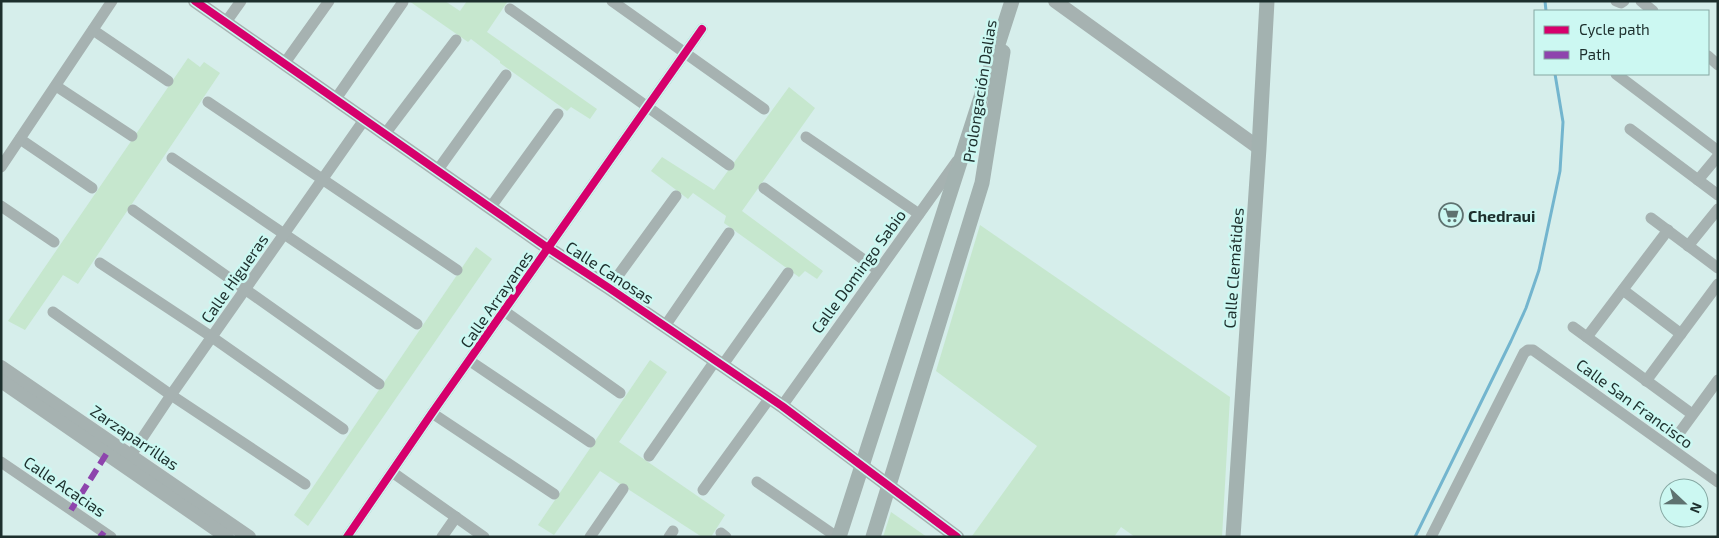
<svg xmlns="http://www.w3.org/2000/svg" width="1719" height="538" viewBox="0 0 1719 538" font-family="'Exo 2',sans-serif">
  <style>
    .park { fill: #c6e7ce }
    .lines { fill: none; stroke-linecap: round; stroke-linejoin: round }
    .stream { stroke: #73b5ce; stroke-width: 3 }
    .minor { stroke: #a6b2b1; stroke-width: 11 }
    .tertiary { stroke: #a6b2b1; stroke-width: 14 }
    .secondary { stroke: #a3b2b0; stroke-width: 15 }
    .quiet { stroke: #8e44ad; stroke-width: 6; stroke-dasharray: 12 6; stroke-linecap: butt }
    .cycleway-casing { stroke: #ccf8f2; stroke-width: 11 }
    .cycleway { stroke: #d6006c; stroke-width: 8 }
    .labels { text-anchor: middle; dominant-baseline: central; stroke-width: 5; stroke-linejoin: round; paint-order: stroke }
    .street-label { font-size: 16px; fill: #1d2f2d; stroke: #ccf8f2 }
    .poi-label { font-size: 16px; font-weight: bold; fill: #1d2f2d; stroke: #ccf8f2; text-anchor: start }
  </style>
  <rect width="100%" height="100%" fill="#d6eeeb"/>
  <g class="park">
    <path d="M409 1H445L460 11 467 1H508L487 32 597 109 590 119 571 107 567 111 500 63V61L471 39 468 42Z"/>
    <path d="M188 58 200 67 204 62 220 73 78 284 63 275 25 330 8 321Z"/>
    <path d="M789 87 815 108 742 211 823 271 817 279 805 271 799 277 724 223 726 216 693 193 688 199 651 171 662 157 714 190Z"/>
    <path d="M980 225 1230 397 1222 537H1135L1121 527 1114 537 972 536 1037 446 936 371Z"/>
    <path d="M476 247 492 259 308 526 294 515Z"/>
    <path d="M650 360 667 372 619 442 725 515 711 537H702L600 471 554 535 538 525Z"/>
    <path d="M891 512 927 537H883Z"/>
  </g>
  <g class="lines">
    <g class="stream">
      <path d="M1545 1 1546 11"/>
      <path d="M1415 537 1511 341 1526 308 1539 270 1560 171 1563 122 1555 74"/>
    </g>
    <g class="minor">
      <path d="M612 1 764 109"/>
      <path d="M1616 1 1621 3 1624 1"/>
      <path d="M1641 1 1653 11"/>
      <path d="M510 9 729 165"/>
      <path d="M226 22 241 1"/>
      <path d="M93 30 168 81"/>
      <path d="M1708 56 1718 65"/>
      <path d="M284 64 329 1"/>
      <path d="M1616 74 1718 151"/>
      <path d="M56 86 132 136"/>
      <path d="M335 100 403 2"/>
      <path d="M208 102 457 270"/>
      <path d="M1630 129 1718 195"/>
      <path d="M385 134 456 40"/>
      <path d="M806 137 919 214"/>
      <path d="M20 139 92 188"/>
      <path d="M172 158 417 324"/>
      <path d="M1 167 112 1"/>
      <path d="M437 171 506 75"/>
      <path d="M1698 180 1718 156"/>
      <path d="M764 188 878 270"/>
      <path d="M1 206 54 242"/>
      <path d="M490 208 558 114"/>
      <path d="M133 210 379 384"/>
      <path d="M1651 218 1718 268"/>
      <path d="M1688 246 1718 209"/>
      <path d="M100 263 209 335 343 429"/>
      <path d="M609 288 676 196"/>
      <path d="M1623 290 1681 334"/>
      <path d="M504 311 620 393"/>
      <path d="M53 312 171 395 305 484"/>
      <path d="M665 326 729 233"/>
      <path d="M1573 327 1692 414"/>
      <path d="M1587 337 1668 230"/>
      <path d="M470 361 590 442"/>
      <path d="M722 366 788 273"/>
      <path d="M1646 381 1718 284"/>
      <path d="M782 406 957 161"/>
      <path d="M432 413 554 494"/>
      <path d="M1680 432 1718 380"/>
      <path d="M131 455 171 395 364 120"/>
      <path d="M649 456 715 361"/>
      <path d="M1 462 111 537"/>
      <path d="M392 472 484 537"/>
      <path d="M757 482 837 537"/>
      <path d="M703 490 769 399"/>
      <path d="M721 533 726 537"/>
      <path d="M347 537 432 413 702 29"/>
      <path d="M442 537 456 517"/>
      <path d="M590 537 623 489"/>
      <path d="M669 537 673 531"/>
      <path d="M1431 537 1524 353 1528 350H1533L1718 482"/>
    </g>
    <g class="tertiary">
      <path d="M195 1 548 248 609 288 782 406 957 537"/>
      <path d="M1055 1 1259 148"/>
      <path d="M1 367 249 537"/>
      <path d="M1 381 227 537"/>
    </g>
    <g class="secondary">
      <path d="M839 537 1012 1"/>
      <path d="M873 537 982 183 1003 52"/>
      <path d="M1233 537 1259 148 1267 1"/>
    </g>
    <g class="quiet">
      <path d="M71 510 107 453"/>
      <path d="M100 537 104 532"/>
    </g>
    <g class="cycleway-casing">
      <g id="cycleway">
        <path d="M195 1 548 248 609 288 782 406 957 537"/>
        <path d="M347 537 432 413 702 29"/>
      </g>
    </g>
    <use href="#cycleway" class="cycleway"/>
  </g>
  <defs>
    <g id="supermarket-ring" transform="scale(1.25)"><circle r="9.5" fill="#ccf8f2" stroke="#5e7270" stroke-width="1.5"/><path d="M-6-5.5h2.5l.6 2H6L4.5 2H-2.5L-4.4-4H-6ZM-1.5 3.2a1.3 1.3 0 1 0 .1 0ZM3 3.2a1.3 1.3 0 1 0 .1 0Z" fill="#5e7270"/></g>
  </defs>
  <g fill-rule="evenodd">
    <use href="#supermarket-ring" x="1451" y="215"/>
  </g>
  <g class="labels">
    <g class="street-label">
      <text transform="translate(979 91) rotate(-81)">Prolongación Dalias</text>
      <text transform="translate(1233 268) rotate(-86)">Calle Clemátides</text>
      <text transform="translate(858 271) rotate(-54)">Calle Domingo Sabio</text>
      <text transform="translate(610 272) rotate(33)">Calle Canosas</text>
      <text transform="translate(234 278) rotate(-55)">Calle Higueras</text>
      <text transform="translate(496 299) rotate(-55)">Calle Arrayanes</text>
      <text transform="translate(1635 403) rotate(36)">Calle San Francisco</text>
      <text transform="translate(135 437) rotate(34)">Zarzaparrillas</text>
      <text transform="translate(65 486) rotate(34)">Calle Acacias</text>
    </g>
    <g class="poi-label">
      <text x="1468" y="215">Chedraui</text>
    </g>
  </g>
  <rect width="1719" height="538" fill="none" stroke="#1d2f2d" stroke-width="5"/>
  <rect x="1534" y="10" width="175" height="65" fill="#ccf8f2" stroke="#86a8a3"/>
  <rect x="1544" y="26" width="25" height="8" fill="#d6006c" stroke="#86a8a3"/>
  <text x="1579" y="35" font-size="15" fill="#1d2f2d">Cycle path</text>
  <rect x="1544" y="51" width="25" height="8" fill="#8e44ad" stroke="#86a8a3"/>
  <text x="1579" y="60" font-size="15" fill="#1d2f2d">Path</text>
  <g transform="translate(1684 503) rotate(112)"><circle r="24" fill="#ccf8f2" stroke="#86a8a3"/>
  <path d="M0-4L9 19L0 12L-9 19Z" fill="#5e7270"/>
  <text y="-8" font-size="14" font-weight="bold" text-anchor="middle" fill="#1d2f2d">N</text>
  </g>
</svg>
